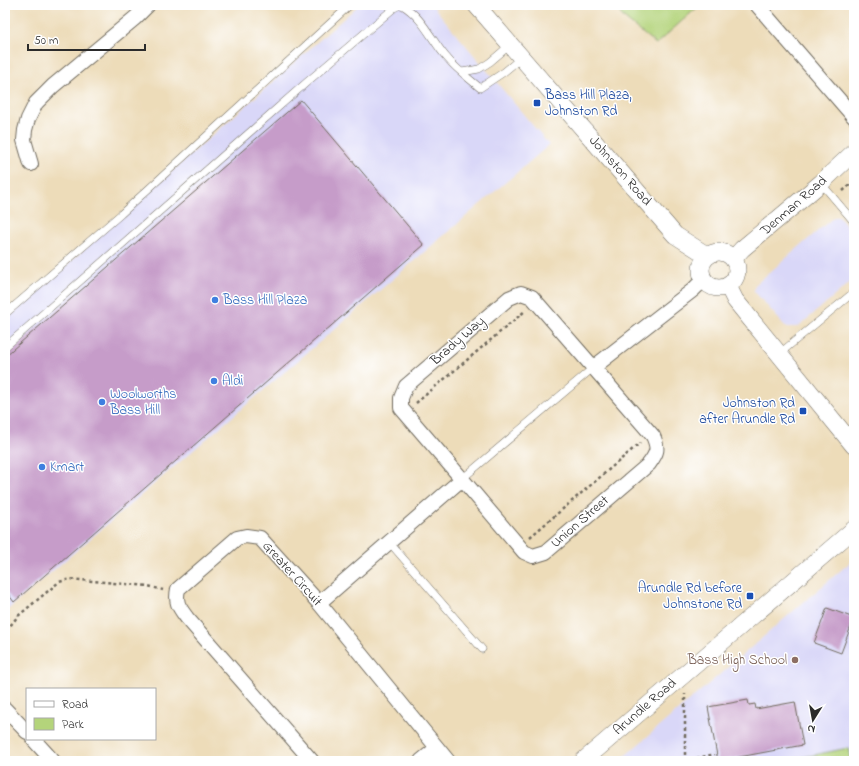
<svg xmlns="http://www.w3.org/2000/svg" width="859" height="766" viewBox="0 0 859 766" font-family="'Indie Flower',sans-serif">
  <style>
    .built { fill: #d9d7f8 }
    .green { fill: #b4d47b; stroke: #708053 }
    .building { fill: #c69cc9 }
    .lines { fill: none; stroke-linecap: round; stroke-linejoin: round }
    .service-casing { stroke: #6f695d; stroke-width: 8 }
    .minor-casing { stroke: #6f695d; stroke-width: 16 }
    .tertiary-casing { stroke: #6f695d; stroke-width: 18 }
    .path { stroke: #6f695d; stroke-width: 2.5; stroke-dasharray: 3 3; stroke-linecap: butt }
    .service { stroke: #fff; stroke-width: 7 }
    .minor { stroke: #fff; stroke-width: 14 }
    .tertiary { stroke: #fff; stroke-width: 17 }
    .transit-dot { fill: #1a4fb4; stroke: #fff; stroke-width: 1.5 }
    .shop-dot { fill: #3f7fe0; stroke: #fff; stroke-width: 1.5 }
    .education-dot { fill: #8d6e63; stroke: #fff; stroke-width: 1.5 }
    .labels { text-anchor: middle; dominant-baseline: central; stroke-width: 3; stroke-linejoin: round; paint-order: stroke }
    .transit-label { font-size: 14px; fill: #164399; stroke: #fff; text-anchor: end }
    .street-label { font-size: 14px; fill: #2b2b2b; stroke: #fff }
    .shop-label { font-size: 14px; fill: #366cbe; stroke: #fff; text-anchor: start }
    .education-label { font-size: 14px; fill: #785e54; stroke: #fff; text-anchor: end }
  </style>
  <rect width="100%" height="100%" fill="#fff"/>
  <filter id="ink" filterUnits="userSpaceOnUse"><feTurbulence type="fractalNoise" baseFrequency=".025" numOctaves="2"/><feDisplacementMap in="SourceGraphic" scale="8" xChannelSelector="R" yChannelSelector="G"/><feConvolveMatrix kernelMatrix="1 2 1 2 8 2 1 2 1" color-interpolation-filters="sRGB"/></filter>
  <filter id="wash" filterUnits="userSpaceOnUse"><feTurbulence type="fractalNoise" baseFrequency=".012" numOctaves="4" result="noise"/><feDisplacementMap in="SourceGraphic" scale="16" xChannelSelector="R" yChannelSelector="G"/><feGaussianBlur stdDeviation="0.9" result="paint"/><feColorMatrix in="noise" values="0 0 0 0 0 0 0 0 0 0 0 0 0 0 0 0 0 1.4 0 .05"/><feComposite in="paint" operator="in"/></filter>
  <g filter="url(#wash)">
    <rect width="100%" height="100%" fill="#eddcb9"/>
    <g class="built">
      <path d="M359 5H432L549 145 5 612V320Z"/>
      <path d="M834 217H839L854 236V279L798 327H786L754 291 755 285Z"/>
      <path d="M854 559V761H619Z"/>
    </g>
    <g class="green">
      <path d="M613 5H700L656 44 625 19Z"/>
      <path d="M848 748 851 761H784Z"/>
    </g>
    <g id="blocks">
      <g class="building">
        <path d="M301 100 424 245 14 602 5 590V356Z"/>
        <path d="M827 608 854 618 841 653 814 643Z"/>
        <path d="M748 700 749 705 755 704 756 709 795 702 803 745 718 761 708 707Z"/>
      </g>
    </g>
  </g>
  <g filter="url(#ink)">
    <use href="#blocks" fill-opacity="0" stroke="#6f695d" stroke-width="1"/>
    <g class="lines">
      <g class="service-casing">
        <g id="service">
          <path d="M402 5C424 18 432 42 448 59 457 70 470 79 480 88L504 72 521 58"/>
          <path d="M462 72 479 69 490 62 510 45"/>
          <path d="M821 183 854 222"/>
          <path d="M5 314 121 214 350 5"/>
          <path d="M5 347 307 82 394 8 400 5"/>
          <path d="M779 354 854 292"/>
          <path d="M462 479 594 367"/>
          <path d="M389 542 482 649"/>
        </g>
      </g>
      <g class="minor-casing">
        <g id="minor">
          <path d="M757 5 854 117"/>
          <path d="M31 164 24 140 25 130 28 119 36 103 53 86 135 18 148 5"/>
          <path d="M594 367 693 290 704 279"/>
          <path d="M319 603 462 479 524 552 533 556 546 552 649 464C657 453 659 449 653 436L532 297 521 293 509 298 406 386 401 398V408L462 479"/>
          <path d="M5 709 27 732"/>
          <path d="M33 739 53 761"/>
          <path d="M312 761 187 618C179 607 175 603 178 589L237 538 246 536 260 538 319 603 448 761"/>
          <path d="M421 761 437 748"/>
        </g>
      </g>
      <g class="tertiary-casing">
        <g id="tertiary">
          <path d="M476 5 675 235 708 256"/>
          <circle cx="719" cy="270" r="18"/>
          <path d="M733 259 742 249 821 183 854 152"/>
          <path d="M728 286 735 300 854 446"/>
          <path d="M583 761 854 529"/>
        </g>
      </g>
      <g class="path">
        <path d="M843 191 854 181"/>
        <path d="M416 403 525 311"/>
        <path d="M530 537 640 443"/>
        <path d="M5 627 10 626 18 616 59 582 70 579 148 586 163 590"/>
        <path d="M685 761V694"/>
        <path d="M685 761 715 754"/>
      </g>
      <use href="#service" class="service"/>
      <use href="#minor" class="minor"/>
      <use href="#tertiary" class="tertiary"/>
    </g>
  </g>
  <g class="transit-dot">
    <rect x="533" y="99" width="8" height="8" rx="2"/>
    <rect x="799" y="407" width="8" height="8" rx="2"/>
    <rect x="746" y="592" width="8" height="8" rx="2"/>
  </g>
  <g class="shop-dot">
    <circle cx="215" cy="300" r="4"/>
    <circle cx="214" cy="381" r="4"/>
    <circle cx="102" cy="402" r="4"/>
    <circle cx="42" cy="467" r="4"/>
  </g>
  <circle class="education-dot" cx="795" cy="660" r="4"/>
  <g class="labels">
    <g class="transit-label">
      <text x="545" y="95" text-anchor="start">Bass Hill Plaza,<tspan x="545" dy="16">Johnston Rd</tspan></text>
      <text x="795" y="403">Johnston Rd<tspan x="795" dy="16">after Arundle Rd</tspan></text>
      <text x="742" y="588">Arundle Rd before<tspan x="742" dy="16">Johnstone Rd</tspan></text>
    </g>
    <g class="street-label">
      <text transform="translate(620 171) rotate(49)">Johnston Road</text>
      <text transform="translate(794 206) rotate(-41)">Denman Road</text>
      <text transform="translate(458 341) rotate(-41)">Brady Way</text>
      <text transform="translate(580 522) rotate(-41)">Union Street</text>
      <text transform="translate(292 574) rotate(48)">Greater Circuit</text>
      <text transform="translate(645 707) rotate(-41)">Arundle Road</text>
    </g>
    <g class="shop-label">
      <text x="223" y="300">Bass Hill Plaza</text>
      <text x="222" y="381">Aldi</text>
      <text x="110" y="394">Woolworths<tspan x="110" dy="16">Bass Hill</tspan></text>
      <text x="50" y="467">Kmart</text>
    </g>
    <g class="education-label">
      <text x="787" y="660">Bass High School</text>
    </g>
  </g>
  <rect width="859" height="766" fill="none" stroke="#fff" stroke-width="20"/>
  <rect x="26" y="688" width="130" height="52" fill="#ffffff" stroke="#aaaaaa"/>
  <rect x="34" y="701" width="20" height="6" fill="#ffffff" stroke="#aaaaaa"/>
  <text x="62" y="708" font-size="12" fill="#2b2b2b">Road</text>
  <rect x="34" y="718" width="20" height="12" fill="#b4d47b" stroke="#aaaaaa"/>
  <text x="62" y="728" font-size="12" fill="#2b2b2b">Park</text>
  <g transform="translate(813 720) rotate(191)" stroke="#ffffff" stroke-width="3" paint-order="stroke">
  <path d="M0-3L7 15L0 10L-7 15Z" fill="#2b2b2b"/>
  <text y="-6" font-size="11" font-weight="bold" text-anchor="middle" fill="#2b2b2b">N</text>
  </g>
  <path d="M28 44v6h117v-6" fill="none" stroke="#2b2b2b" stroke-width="2"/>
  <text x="34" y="44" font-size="12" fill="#2b2b2b" stroke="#ffffff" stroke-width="3" paint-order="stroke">50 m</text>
</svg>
